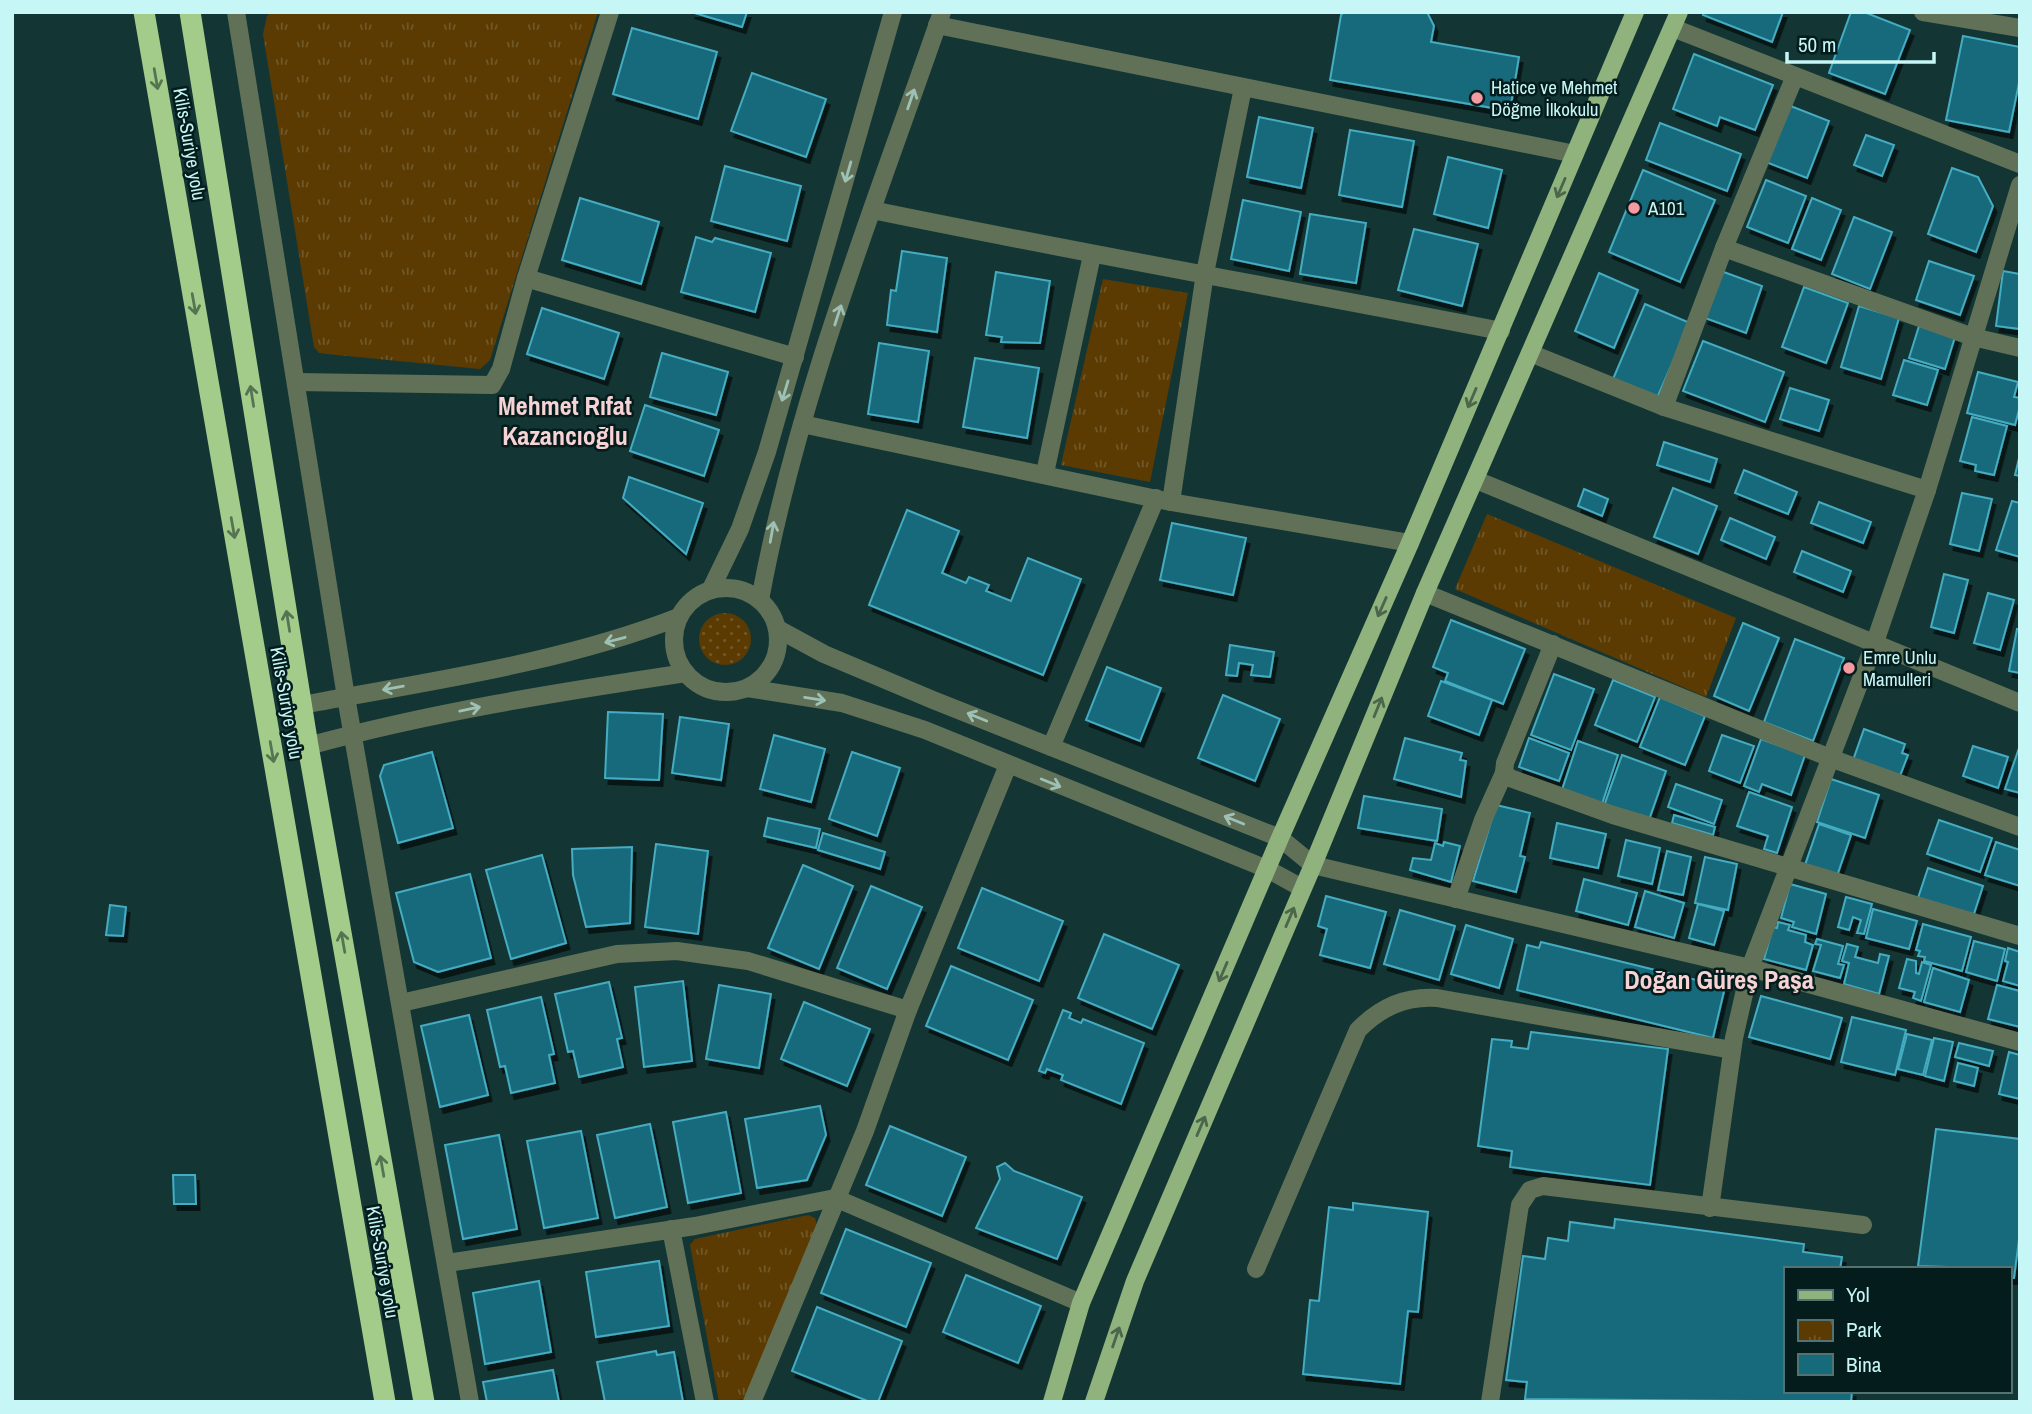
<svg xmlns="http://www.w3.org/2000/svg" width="2032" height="1414" viewBox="0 0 2032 1414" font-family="'Archivo Narrow',sans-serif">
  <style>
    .grass { fill: url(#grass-dots) }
    .park { fill: url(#park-tufts) }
    .building { fill: #166b7b; stroke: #45acc2; stroke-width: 2; filter: url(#shadow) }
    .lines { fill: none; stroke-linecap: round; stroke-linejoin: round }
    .minor { stroke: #617157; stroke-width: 18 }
    .major { stroke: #90b27c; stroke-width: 18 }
    .highway { stroke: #a3cc8a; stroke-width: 21 }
    .oneway { stroke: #547452 }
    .oneway2 { stroke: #9ec1b6 }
    .oneway3 { stroke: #4a674c }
    .poi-dot { fill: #f49aa2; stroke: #041c1b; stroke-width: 2.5 }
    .labels { text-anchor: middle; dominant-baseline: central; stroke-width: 5; stroke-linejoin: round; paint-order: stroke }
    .poi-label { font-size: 19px; fill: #c6f6f5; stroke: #041c1b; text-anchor: start }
    .street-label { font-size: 19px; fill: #c6f6f5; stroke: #041c1b }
    .district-label { font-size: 26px; font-weight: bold; fill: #f7d3d5; stroke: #041c1b }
  </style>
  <defs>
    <pattern id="grass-dots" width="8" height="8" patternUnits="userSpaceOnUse" patternTransform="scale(1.75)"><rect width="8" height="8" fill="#5b3b02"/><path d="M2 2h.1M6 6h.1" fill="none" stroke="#715828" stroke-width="1.8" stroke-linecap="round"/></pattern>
    <pattern id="park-tufts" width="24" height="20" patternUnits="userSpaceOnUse" patternTransform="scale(1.75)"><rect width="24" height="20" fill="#5b3b02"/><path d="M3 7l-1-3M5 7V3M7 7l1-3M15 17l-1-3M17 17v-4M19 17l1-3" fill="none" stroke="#715828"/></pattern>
    <filter id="shadow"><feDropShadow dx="3.5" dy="6" stdDeviation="0" flood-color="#0009"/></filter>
  </defs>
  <rect width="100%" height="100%" fill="#133635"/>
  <circle class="grass" cx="725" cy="639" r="26"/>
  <g class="park">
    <path d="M271 12H598L490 360 480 369 327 354 319 353 314 347 263 34 267 16Z"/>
    <path d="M1103 279 1188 293 1150 482 1061 465Z"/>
    <path d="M1487 514 1736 618 1706 697 1455 589Z"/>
    <path d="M808 1215 815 1218 817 1225 745 1399 719 1402 690 1245 695 1239Z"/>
  </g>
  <g class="building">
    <path d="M691 12H747L742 27Z"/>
    <path d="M1344 12H1427L1434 26 1431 42 1519 57 1510 111 1330 80 1341 15Z"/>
    <path d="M1704 12H1783L1772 42 1703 15Z"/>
    <path d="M1851 12H1864L1910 30 1885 94 1829 73Z"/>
    <path d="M632 28 717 52 698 119 613 94Z"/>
    <path d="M1963 36 2020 47V78L2009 132 1946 120Z"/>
    <path d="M1694 54 1773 85 1755 130 1720 117 1717 126 1673 109Z"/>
    <path d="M752 73 826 99 806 157 731 131Z"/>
    <path d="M1788 105 1829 121 1807 178 1766 162Z"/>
    <path d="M1259 117 1313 128 1301 188 1247 177Z"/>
    <path d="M1660 123 1741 154 1727 191 1646 160Z"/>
    <path d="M1350 130 1414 141 1402 207 1339 195Z"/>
    <path d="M1866 135 1894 145 1882 176 1854 165Z"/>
    <path d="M1448 157 1502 170 1488 228 1434 214Z"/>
    <path d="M725 166 801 186 787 241 711 221Z"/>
    <path d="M1952 168 1978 177 1993 206 1976 252 1928 234Z"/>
    <path d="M1643 170 1715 200 1680 282 1609 252Z"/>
    <path d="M1766 180 1806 196 1788 243 1747 227Z"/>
    <path d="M580 198 659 222 641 284 562 260Z"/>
    <path d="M1812 198 1841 210 1821 260 1792 249Z"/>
    <path d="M1243 200 1301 212 1289 271 1231 259Z"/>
    <path d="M1310 214 1366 223 1356 283 1300 274Z"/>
    <path d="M1854 217 1892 232 1870 289 1832 274Z"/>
    <path d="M1414 229 1478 244 1462 306 1398 290Z"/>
    <path d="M696 237 712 242 715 238 771 253 755 312 681 292Z"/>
    <path d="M902 251 947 258 937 332 887 325 891 290 896 291Z"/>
    <path d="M1929 261 1974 276 1960 315 1916 300Z"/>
    <path d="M1721 271 1762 286 1746 333 1705 318Z"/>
    <path d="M2003 271 2020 274V329L1996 326Z"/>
    <path d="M996 272 1050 281 1040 343 1001 342 1002 337 986 335Z"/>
    <path d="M1599 273 1638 290 1614 348 1575 331Z"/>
    <path d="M1804 287 1848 303 1826 363 1782 347Z"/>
    <path d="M1645 304 1690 323 1657 398 1613 379Z"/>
    <path d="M1859 306 1899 318 1881 379 1841 367Z"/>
    <path d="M542 308 619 333 604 379 527 354Z"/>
    <path d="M1919 326 1955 337 1945 369 1909 358Z"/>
    <path d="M1703 341 1784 372 1765 422 1683 391Z"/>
    <path d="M879 343 929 351 918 422 868 414Z"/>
    <path d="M662 353 728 372 716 415 650 397Z"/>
    <path d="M975 358 1039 368 1027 438 963 427Z"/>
    <path d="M1904 360 1938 370 1927 405 1893 395Z"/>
    <path d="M1978 372 2018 382 2014 397 2020 398V406L2015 425 1967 413Z"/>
    <path d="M1790 388 1829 400 1819 431 1780 419Z"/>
    <path d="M645 405 719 430 704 476 630 451Z"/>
    <path d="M1972 417 2007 426 1994 475 1975 471 1976 465 1960 461Z"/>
    <path d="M1664 442 1717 459 1710 482 1657 465Z"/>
    <path d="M2020 454V476L2015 475Z"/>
    <path d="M1744 470 1797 492 1788 514 1735 493Z"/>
    <path d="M629 477 703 503 686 554 623 498Z"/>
    <path d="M1673 488 1717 506 1698 554 1654 537Z"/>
    <path d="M1584 489 1608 499 1602 516 1578 506Z"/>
    <path d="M1962 493 1992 499 1979 551 1950 544Z"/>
    <path d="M2012 501 2020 503V557L1996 550Z"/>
    <path d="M1819 502 1871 522 1863 543 1811 523Z"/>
    <path d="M907 510 959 531 942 573 966 583 969 577 989 585 986 591 1011 601 1028 558 1081 579 1043 675 869 605Z"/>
    <path d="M1730 518 1775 537 1766 559 1721 540Z"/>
    <path d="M1172 523 1246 538 1233 595 1160 580Z"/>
    <path d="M1802 551 1851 571 1843 592 1794 572Z"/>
    <path d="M1944 574 1968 580 1954 633 1931 627Z"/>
    <path d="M1988 593 2014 600 2000 650 1974 643Z"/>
    <path d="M1451 620 1525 649 1503 704 1445 681 1448 673 1433 667Z"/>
    <path d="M1743 623 1779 638 1749 711 1714 696Z"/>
    <path d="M2017 629 2020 630V673L2009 671Z"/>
    <path d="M1795 639 1844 658 1813 741 1764 722Z"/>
    <path d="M1230 645 1274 652 1270 677 1251 675 1253 665 1239 663 1237 676 1226 675Z"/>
    <path d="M1107 667 1161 688 1140 741 1086 720Z"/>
    <path d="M1554 674 1594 689 1571 750 1531 735Z"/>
    <path d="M1613 680 1655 697 1637 742 1595 725Z"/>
    <path d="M1441 681 1492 700 1479 735 1428 716Z"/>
    <path d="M1223 695 1280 719 1255 781 1198 758Z"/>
    <path d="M1660 697 1705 716 1685 765 1640 747Z"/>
    <path d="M608 712 663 714 659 780 605 778Z"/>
    <path d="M680 717 729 724 721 780 672 773Z"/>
    <path d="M1864 729 1905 744 1902 753 1908 755 1898 781 1852 763Z"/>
    <path d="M774 735 825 749 811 802 760 789Z"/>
    <path d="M1722 735 1754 746 1740 783 1709 771Z"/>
    <path d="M1405 738 1462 753 1460 760 1466 761 1461 797 1394 779Z"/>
    <path d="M1529 738 1569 753 1559 781 1519 767Z"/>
    <path d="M1761 739 1805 755 1791 795 1762 784 1759 792 1744 786Z"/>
    <path d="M1578 741 1618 755 1602 804 1562 790Z"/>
    <path d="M2020 745V793L2005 789Z"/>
    <path d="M1973 746 2008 757 1998 788 1963 776Z"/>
    <path d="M432 752 453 828 398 843 380 776 384 765Z"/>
    <path d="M852 752 900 768 877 836 829 819Z"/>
    <path d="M1622 755 1666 771 1648 823 1604 806Z"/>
    <path d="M1831 779 1879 795 1865 838 1817 822Z"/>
    <path d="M1676 784 1722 800 1714 824 1668 807Z"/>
    <path d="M1749 792 1792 807 1777 853 1764 849 1768 836 1737 826Z"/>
    <path d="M1364 796 1442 809 1437 841 1358 828Z"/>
    <path d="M1496 805 1530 813 1520 856 1525 857 1516 892 1473 881Z"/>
    <path d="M1674 815 1715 827 1713 835 1672 823Z"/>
    <path d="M768 818 820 829 816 848 764 836Z"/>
    <path d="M1939 820 1992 838 1980 872 1927 854Z"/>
    <path d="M1557 823 1606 834 1598 868 1550 858Z"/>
    <path d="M1819 824 1851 835 1837 876 1805 865Z"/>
    <path d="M823 833 885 852 880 869 818 850Z"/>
    <path d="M1626 840 1660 848 1652 884 1618 876Z"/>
    <path d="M1444 842 1460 846 1451 882 1410 870 1413 858 1431 860 1435 843 1443 846Z"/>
    <path d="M1996 842 2020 850V886L1985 875Z"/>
    <path d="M656 844 708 851 698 934 645 927Z"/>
    <path d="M632 847 630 923 586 927 573 875 572 849Z"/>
    <path d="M1667 851 1691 857 1683 895 1658 890Z"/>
    <path d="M542 855 566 943 511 959 486 870Z"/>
    <path d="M1705 857 1737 864 1728 910 1695 903Z"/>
    <path d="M803 865 853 886 819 969 768 948Z"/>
    <path d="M1928 868 1983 886 1972 920 1917 901Z"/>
    <path d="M470 874 491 958 438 972 414 962 396 893Z"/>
    <path d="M1584 879 1637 893 1628 925 1576 911Z"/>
    <path d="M1790 884 1826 894 1816 934 1792 927 1794 922 1781 918Z"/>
    <path d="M871 886 922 907 887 989 837 968Z"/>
    <path d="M982 888 1063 921 1039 981 958 948Z"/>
    <path d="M1645 891 1684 903 1674 938 1635 927Z"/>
    <path d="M1326 896 1386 912 1370 968 1320 955 1327 929 1318 926Z"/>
    <path d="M1846 897 1872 904 1864 934 1857 933 1861 920 1853 917 1849 930 1838 927Z"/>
    <path d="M1698 904 1724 911 1714 945 1689 938Z"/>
    <path d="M110 905 126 907 123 936 106 935Z"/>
    <path d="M1873 909 1917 921 1909 949 1866 938Z"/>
    <path d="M1400 910 1455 926 1439 980 1384 964Z"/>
    <path d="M1778 922 1790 925 1788 930 1806 935 1805 942 1813 945 1806 970 1764 959 1773 927 1777 928Z"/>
    <path d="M1923 924 1971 937 1962 971 1924 961 1925 957 1918 956 1920 951 1916 950Z"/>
    <path d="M1466 925 1513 939 1499 988 1451 974Z"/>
    <path d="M1104 934 1179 965 1152 1029 1078 998Z"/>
    <path d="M1817 939 1843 946 1838 964 1844 965 1840 978 1813 971 1821 945 1815 944Z"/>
    <path d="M1974 941 2005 949 1997 981 1966 972Z"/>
    <path d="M1541 942 1725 987 1713 1038 1517 990 1527 945 1539 948Z"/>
    <path d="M1847 944 1858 947 1855 957 1878 963 1880 954 1889 956 1879 994 1844 984 1849 963 1842 961Z"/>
    <path d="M2008 948 2020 952V986L2003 981 2008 962 2005 961Z"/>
    <path d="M1907 959 1916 961V973L1919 974 1922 962 1931 965 1921 1001 1913 998 1915 992 1899 988Z"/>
    <path d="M951 966 1033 1000 1008 1060 926 1026Z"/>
    <path d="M1933 968 1969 980 1960 1012 1924 1002Z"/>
    <path d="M683 981 692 1061 644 1067 635 987Z"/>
    <path d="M609 982 622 1038 617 1039 623 1067 579 1077 573 1051 568 1052 555 994Z"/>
    <path d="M719 985 771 994 759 1068 706 1059Z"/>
    <path d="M1997 985 2020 991V1027L1988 1019Z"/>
    <path d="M1761 996 1842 1018 1830 1059 1749 1037Z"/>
    <path d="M541 997 554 1054 549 1055 555 1083 511 1093 505 1066 500 1067 487 1010Z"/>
    <path d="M804 1002 870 1029 847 1086 781 1059Z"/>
    <path d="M1063 1010 1071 1013 1069 1018 1081 1023 1083 1019 1144 1043 1121 1104 1061 1080 1063 1075 1047 1069 1045 1073 1039 1071Z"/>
    <path d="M469 1015 488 1095 440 1107 421 1026Z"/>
    <path d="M1852 1017 1906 1030 1895 1075 1841 1062Z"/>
    <path d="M1531 1032 1668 1049 1650 1185 1510 1167 1512 1151 1478 1146 1492 1039 1512 1041 1511 1047 1528 1049Z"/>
    <path d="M1907 1034 1932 1040 1923 1075 1898 1069Z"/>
    <path d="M1934 1038 1953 1042 1944 1081 1925 1076Z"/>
    <path d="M1959 1043 1993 1051 1989 1066 1955 1057Z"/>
    <path d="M2009 1052 2020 1055V1099L1999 1094Z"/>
    <path d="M1958 1063 1978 1068 1974 1086 1954 1081Z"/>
    <path d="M820 1106 826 1135 807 1180 757 1188 745 1119Z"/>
    <path d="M726 1112 741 1193 688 1203 673 1122Z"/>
    <path d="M650 1124 667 1207 615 1218 597 1135Z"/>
    <path d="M890 1126 966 1157 942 1216 866 1185Z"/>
    <path d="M1936 1129 2020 1139V1232L2014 1278H2009V1269L1918 1266Z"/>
    <path d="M581 1131 598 1218 544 1228 527 1141Z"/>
    <path d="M499 1135 517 1229 463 1239 445 1145Z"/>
    <path d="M1005 1163 1014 1171 1082 1197 1057 1259 976 1228 1000 1179 997 1167Z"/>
    <path d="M173 1175H195L196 1204H174Z"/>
    <path d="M1353 1203 1428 1212 1418 1312 1408 1311 1400 1384 1303 1374 1310 1300 1319 1301 1329 1207 1353 1210Z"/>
    <path d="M1615 1219 1804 1244 1803 1252 1842 1257 1840 1269H1785V1391H1852L1851 1402 1525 1399 1527 1382 1506 1380 1523 1256 1545 1259 1548 1238 1568 1241 1570 1222 1614 1228Z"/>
    <path d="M846 1229 931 1263 906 1327 821 1293Z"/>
    <path d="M659 1261 669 1326 596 1337 586 1272Z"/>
    <path d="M966 1275 1041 1306 1018 1363 943 1332Z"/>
    <path d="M539 1281 551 1352 485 1364 473 1293Z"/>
    <path d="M817 1307 902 1341 878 1402H870L792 1371Z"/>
    <path d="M656 1351 657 1355 674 1352 683 1402H605L597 1362Z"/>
    <path d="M553 1370 559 1402H487L483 1382Z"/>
  </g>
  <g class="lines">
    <g class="minor">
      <path d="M236 12 346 697 470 1402"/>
      <path d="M1923 12 2020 28"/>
      <path d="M937 25 1575 154"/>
      <path d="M1673 28 2020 164"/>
      <path d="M1795 76 1724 248 1664 407 1927 490"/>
      <path d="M872 210C1081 253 1291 290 1501 331"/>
      <path d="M1724 248 1973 337 2020 348"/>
      <path d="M526 278 795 357"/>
      <path d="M1530 353 1664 407"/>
      <path d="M297 382 492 385 501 369 526 278 610 12"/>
      <path d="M802 424 1171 502 1410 543"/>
      <path d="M1045 473 1092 255"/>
      <path d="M1476 480 2020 703"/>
      <path d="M1171 502 1205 273 1243 88"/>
      <circle cx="726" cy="640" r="52"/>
      <path d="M711 589 740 529 767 452 893 12"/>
      <path d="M1425 593 1833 759 2020 827"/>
      <path d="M760 600C797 398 875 205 942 12"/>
      <path d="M778 629 824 654 933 700 1280 838 1313 865 1750 968 2020 1042"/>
      <path d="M1553 644 1505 763 1504 773 1510 778 1613 815 2020 936"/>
      <path d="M747 688 842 703 925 730 1267 869 1302 888"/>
      <path d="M302 705C429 681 558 664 679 617"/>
      <path d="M308 746C432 712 559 692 686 673"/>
      <path d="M1051 747 1156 498"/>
      <path d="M1456 899 1483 820 1504 773"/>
      <path d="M401 1003 617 954 677 951 748 961 908 1010"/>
      <path d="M1710 1208 1734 1038 1750 968 1874 645 1927 490 2020 185"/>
      <path d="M671 1229 705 1402"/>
      <path d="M447 1263 695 1226 835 1198 1081 1303"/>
      <path d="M1256 1269 1358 1030C1381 1007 1405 996 1437 998L1732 1050"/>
      <path d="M752 1402 865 1131 908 1010 1008 765"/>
      <path d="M1490 1402 1520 1205 1530 1190 1543 1186 1863 1225"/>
    </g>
    <g class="major">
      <path d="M1052 1402 1081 1303 1280 838 1410 543 1635 12"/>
      <path d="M1094 1402 1135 1281 1313 865 1425 593 1679 12"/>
    </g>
    <g class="highway">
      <path d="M144 12 385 1402"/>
      <path d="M190 12 308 746 424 1402"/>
    </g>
  </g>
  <defs><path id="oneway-shaft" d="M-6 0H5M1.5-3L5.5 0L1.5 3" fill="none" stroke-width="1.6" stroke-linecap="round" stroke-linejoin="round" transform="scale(1.75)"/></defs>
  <g class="oneway">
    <use href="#oneway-shaft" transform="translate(156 79) rotate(80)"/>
    <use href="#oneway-shaft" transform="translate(194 304) rotate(80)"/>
    <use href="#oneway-shaft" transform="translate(252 396) rotate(-99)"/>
    <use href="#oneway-shaft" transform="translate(233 528) rotate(80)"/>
    <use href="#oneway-shaft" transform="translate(288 621) rotate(-99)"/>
    <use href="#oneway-shaft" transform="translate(272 752) rotate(80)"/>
    <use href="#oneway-shaft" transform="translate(343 942) rotate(-100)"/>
    <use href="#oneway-shaft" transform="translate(382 1166) rotate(-100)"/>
  </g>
  <g class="oneway2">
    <use href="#oneway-shaft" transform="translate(911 99) rotate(-71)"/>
    <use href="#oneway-shaft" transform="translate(848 172) rotate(106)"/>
    <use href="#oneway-shaft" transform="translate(838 315) rotate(-72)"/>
    <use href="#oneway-shaft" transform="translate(785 391) rotate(107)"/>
    <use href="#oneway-shaft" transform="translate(772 532) rotate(-80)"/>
    <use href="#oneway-shaft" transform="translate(615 640) rotate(165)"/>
    <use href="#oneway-shaft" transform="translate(393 688) rotate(170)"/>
    <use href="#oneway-shaft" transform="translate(815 699) rotate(9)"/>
    <use href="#oneway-shaft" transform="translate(470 709) rotate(-12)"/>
    <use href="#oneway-shaft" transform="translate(977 717) rotate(-158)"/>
    <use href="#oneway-shaft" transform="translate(1051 783) rotate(22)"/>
    <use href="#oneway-shaft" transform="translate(1234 820) rotate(-158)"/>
  </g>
  <g class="oneway3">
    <use href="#oneway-shaft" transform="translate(1561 188) rotate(113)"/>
    <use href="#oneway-shaft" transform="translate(1472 398) rotate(113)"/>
    <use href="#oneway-shaft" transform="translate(1382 607) rotate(114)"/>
    <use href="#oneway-shaft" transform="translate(1378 707) rotate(-68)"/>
    <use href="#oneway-shaft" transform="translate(1290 917) rotate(-67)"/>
    <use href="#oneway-shaft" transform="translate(1223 972) rotate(113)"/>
    <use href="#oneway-shaft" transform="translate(1201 1126) rotate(-67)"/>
    <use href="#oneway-shaft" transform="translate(1116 1337) rotate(-71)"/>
  </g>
  <g class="poi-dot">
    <circle cx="1477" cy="98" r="7"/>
    <circle cx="1634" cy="208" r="7"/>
    <circle cx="1849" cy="668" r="7"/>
  </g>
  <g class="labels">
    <g class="poi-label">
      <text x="1491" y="87">Hatice ve Mehmet<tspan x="1491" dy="22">Döğme İlkokulu</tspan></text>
      <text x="1648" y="208">A101</text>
      <text x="1863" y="657">Emre Unlu<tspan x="1863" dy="22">Mamulleri</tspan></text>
    </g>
    <g class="street-label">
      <text transform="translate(190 144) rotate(80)">Kilis-Suriye yolu</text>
      <text transform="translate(287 703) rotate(80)">Kilis-Suriye yolu</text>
      <text transform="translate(383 1262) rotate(80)">Kilis-Suriye yolu</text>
    </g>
    <g class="district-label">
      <text x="565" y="405">Mehmet Rıfat<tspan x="565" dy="30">Kazancıoğlu</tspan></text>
      <text x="1719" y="979">Doğan Güreş Paşa</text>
    </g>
  </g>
  <rect width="2032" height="1414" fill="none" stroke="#c6f6f5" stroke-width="28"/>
  <rect x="1784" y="1267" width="228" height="126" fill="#041c1b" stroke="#527372" stroke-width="2"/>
  <rect x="1798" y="1290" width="35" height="10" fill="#90b27c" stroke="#527372" stroke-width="2"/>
  <text x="1846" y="1302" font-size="21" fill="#c6f6f5">Yol</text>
  <rect x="1798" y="1320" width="35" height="21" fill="url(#park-tufts)" stroke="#527372" stroke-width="2"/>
  <text x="1846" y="1337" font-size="21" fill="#c6f6f5">Park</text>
  <rect x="1798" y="1354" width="35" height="21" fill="#166b7b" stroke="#527372" stroke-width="2"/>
  <text x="1846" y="1372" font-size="21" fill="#c6f6f5">Bina</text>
  <path d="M1787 52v10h147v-10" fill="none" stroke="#c6f6f5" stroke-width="3.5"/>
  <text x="1798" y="52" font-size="21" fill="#c6f6f5" stroke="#041c1b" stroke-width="5" paint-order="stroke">50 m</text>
</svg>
